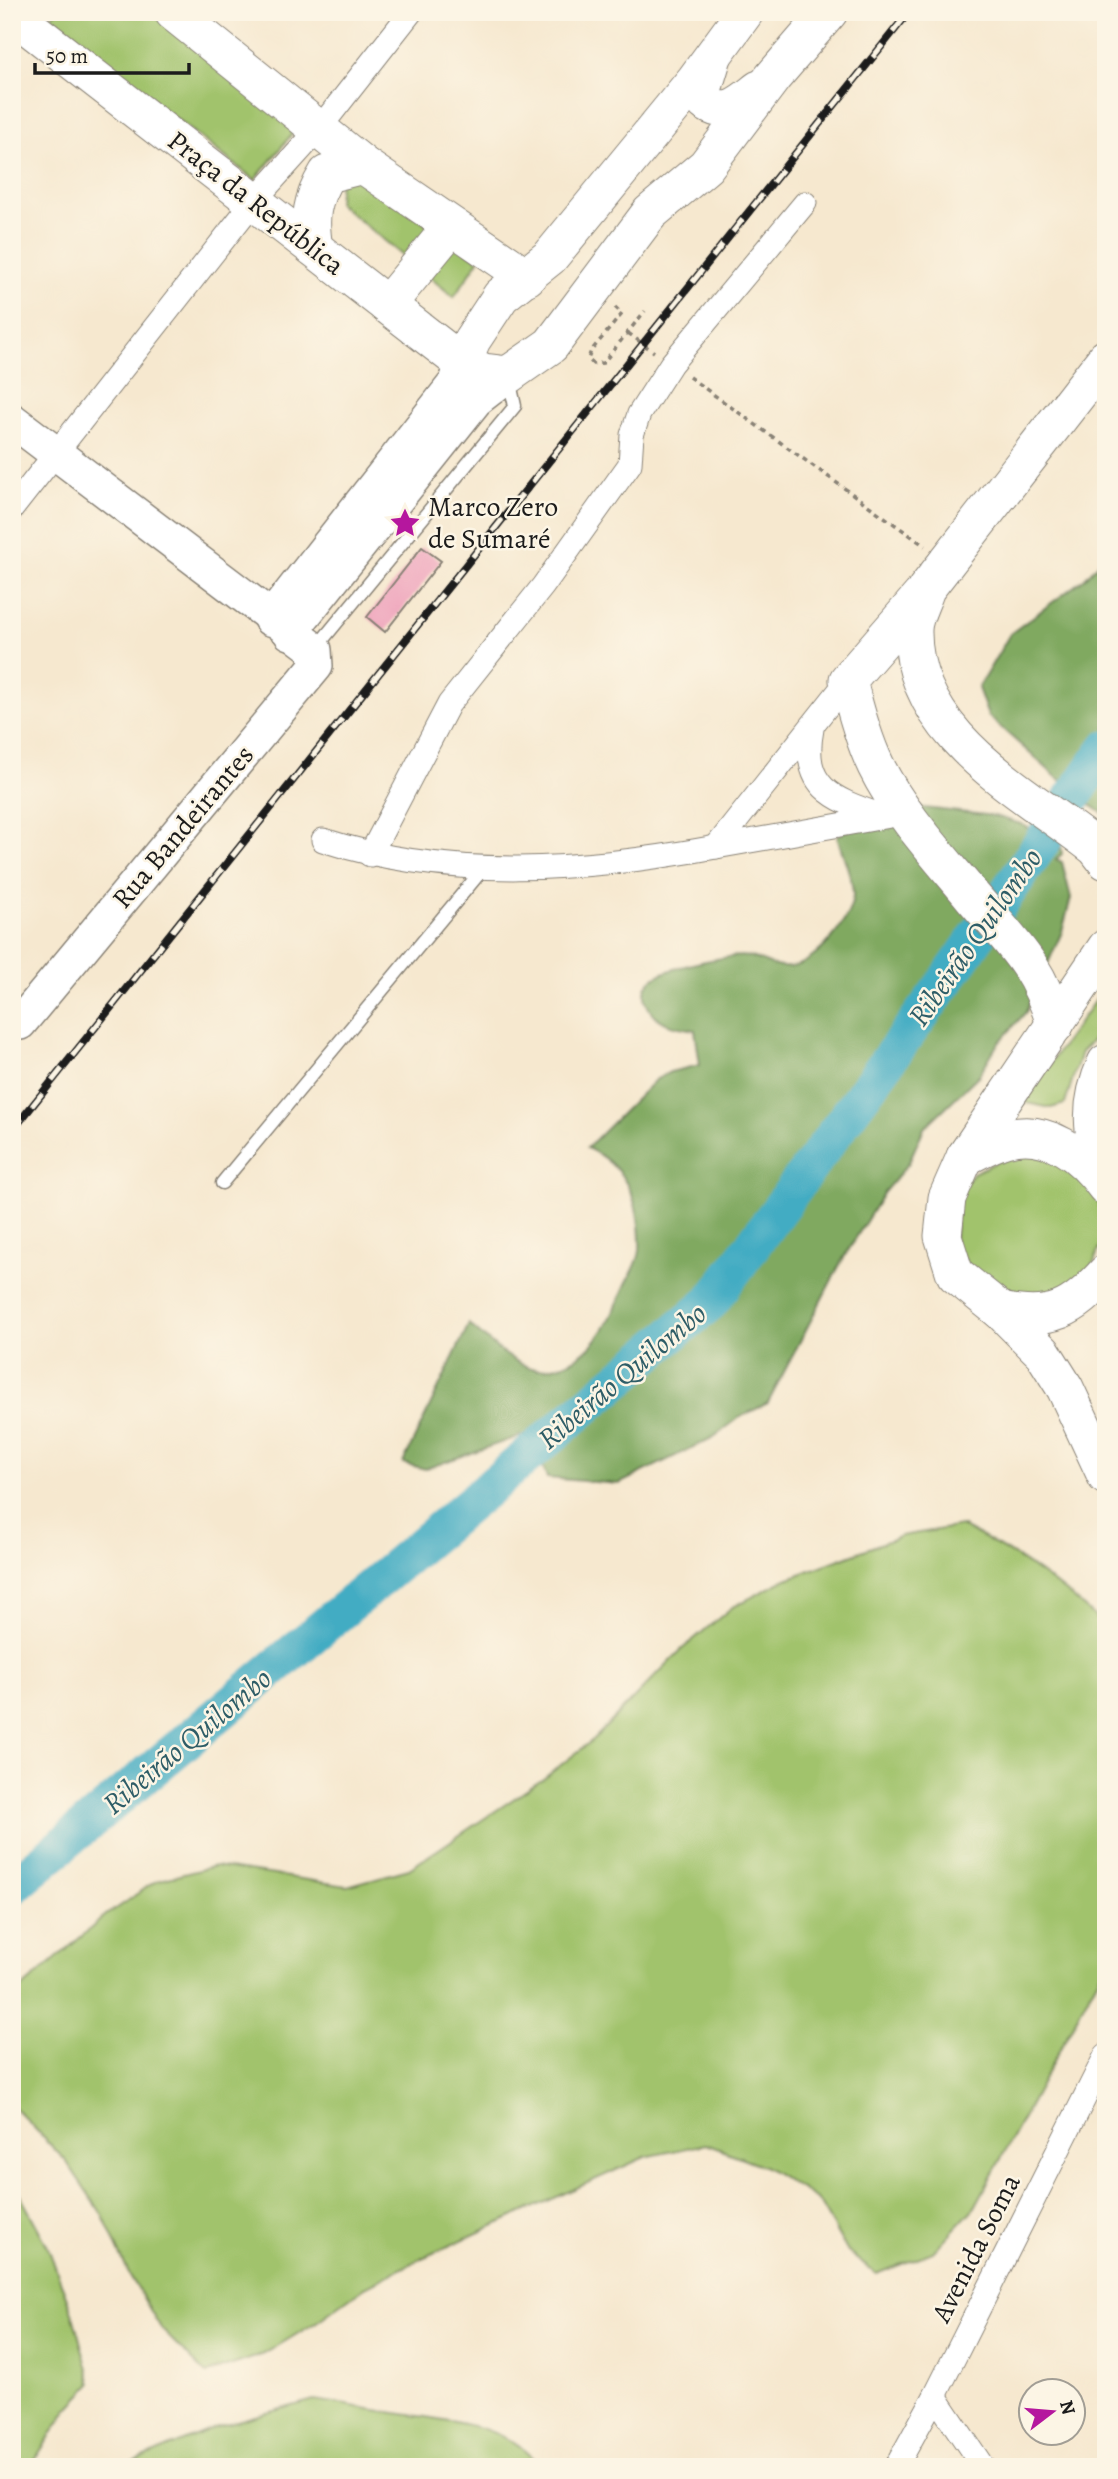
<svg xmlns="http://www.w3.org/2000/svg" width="1118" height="2479" viewBox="0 0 1118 2479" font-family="Alegreya,serif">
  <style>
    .green { fill: #a1c36c; stroke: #5e7044; stroke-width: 2 }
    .forest { fill: #80a960; stroke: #4e623e; stroke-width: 2 }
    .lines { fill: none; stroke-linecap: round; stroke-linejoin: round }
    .river { stroke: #43acc3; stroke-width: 37 }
    .building { fill: #f0aabf }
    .lane-casing { stroke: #898276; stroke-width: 15 }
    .street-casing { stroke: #898276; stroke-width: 25 }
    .secondary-casing { stroke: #898276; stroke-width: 36 }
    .primary-casing { stroke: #898276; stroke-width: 39 }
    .path { stroke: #898276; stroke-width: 3.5; stroke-dasharray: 5 5; stroke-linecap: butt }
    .lane { stroke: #fff; stroke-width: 12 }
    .street { stroke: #fff; stroke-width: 23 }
    .secondary { stroke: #fff; stroke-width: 33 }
    .primary { stroke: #fff; stroke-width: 37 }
    .rail-casing { stroke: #1c1c1c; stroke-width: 8 }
    .rail { stroke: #fcf5e5; stroke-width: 5; stroke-dasharray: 16; stroke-linecap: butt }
    .labels { text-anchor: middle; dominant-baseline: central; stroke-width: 5; stroke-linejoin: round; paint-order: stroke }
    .street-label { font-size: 28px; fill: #1c1c1c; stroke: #fcf5e5 }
    .poi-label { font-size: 28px; fill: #1c1c1c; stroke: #fcf5e5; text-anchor: start }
    .water-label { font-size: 30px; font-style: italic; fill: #2e5d67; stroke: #fcf5e5 }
  </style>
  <rect width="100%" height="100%" fill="#fcf5e5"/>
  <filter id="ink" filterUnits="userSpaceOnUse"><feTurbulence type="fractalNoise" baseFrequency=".0143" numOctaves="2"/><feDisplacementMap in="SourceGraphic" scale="14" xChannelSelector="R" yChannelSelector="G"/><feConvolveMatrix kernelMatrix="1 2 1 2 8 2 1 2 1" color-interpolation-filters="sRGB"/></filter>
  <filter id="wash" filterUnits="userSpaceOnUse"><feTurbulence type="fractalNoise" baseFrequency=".00686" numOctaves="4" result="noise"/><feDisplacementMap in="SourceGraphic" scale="28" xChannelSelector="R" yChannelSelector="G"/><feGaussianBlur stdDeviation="1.57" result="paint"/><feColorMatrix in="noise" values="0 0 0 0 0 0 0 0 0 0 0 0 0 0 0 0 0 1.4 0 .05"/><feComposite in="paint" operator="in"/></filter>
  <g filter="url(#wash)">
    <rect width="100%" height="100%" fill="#f6e8cf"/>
    <g class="green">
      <path d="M55 12H157L297 128 255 180 48 20Z"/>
      <path d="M351 171 479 260 454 297 338 203 340 179Z"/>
      <path d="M1106 985V1027L1081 1052 1065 1104 1051 1108 1022 1102Z"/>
      <path d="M1020 1151 1066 1161 1097 1197 1103 1220 1101 1244 1092 1267 1076 1285 1032 1302 983 1288 954 1245 958 1194 973 1173Z"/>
      <path d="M961 1526C1018 1555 1059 1583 1106 1627V1963L975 2207 933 2252 876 2274 848 2252 818 2200 766 2167 706 2144 645 2157 420 2259 365 2287 315 2323 264 2354 206 2374 162 2330 128 2272 102 2214 66 2161 12 2105V1997L106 1915 156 1881 215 1866 347 1886 409 1869 543 1779 594 1739 681 1650 731 1608 784 1580 901 1536Z"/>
      <path d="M12 2180 47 2245 73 2315 92 2384 67 2410 30 2467H12Z"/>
      <path d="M314 2400C340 2403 364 2409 390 2412 440 2420 506 2421 540 2467H121L222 2425Z"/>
    </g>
    <g class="forest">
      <path d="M1106 555V815L1081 799 988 716 978 688 1010 634 1085 578Z"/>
      <path d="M889 804 995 816 1021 824 1061 846 1062 854 1056 859 1062 862 1071 898 1062 932 1026 1012 997 1045 979 1075 924 1128 908 1164 884 1192 840 1264 768 1403 740 1417 714 1437 619 1484 547 1478 529 1433 425 1469 403 1463 469 1324C485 1338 518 1370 541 1369 591 1365 609 1324 626 1284 631 1274 640 1260 640 1249 641 1206 629 1167 587 1148L655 1080 670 1072 700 1065 695 1030C685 1028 672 1027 664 1022 644 1010 635 986 661 974 679 966 732 953 750 957 766 961 774 969 791 967 816 964 854 918 853 893 852 875 842 854 837 836Z"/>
    </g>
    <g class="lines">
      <path class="river" d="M12 1887 711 1302 949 977 1106 749"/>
    </g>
    <g id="blocks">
      <path class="building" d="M422 547 441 561 385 632 367 617Z"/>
    </g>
  </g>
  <g filter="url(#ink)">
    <use href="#blocks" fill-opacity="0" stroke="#898276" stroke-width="2"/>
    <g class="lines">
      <g class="lane-casing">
        <g id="lane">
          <path d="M315 649 515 406 509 379"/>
          <path d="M222 1183 483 869"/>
        </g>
      </g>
      <g class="street-casing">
        <g id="street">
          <path d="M12 509 254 201 319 129 411 12"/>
          <path d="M848 680 716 847 907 813"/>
          <path d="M812 729C801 786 831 799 880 815"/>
          <path d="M323 840C448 881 587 871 716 847"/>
          <path d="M370 855 449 704 543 586 630 464 632 435 639 414 671 364 805 203"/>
          <path d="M935 2396 983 2467"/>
          <path d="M896 2467 935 2396 1106 2055"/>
        </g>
      </g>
      <g class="secondary-casing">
        <g id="secondary">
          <path d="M12 420 315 650 316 666 20 1023 12 1017"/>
          <path d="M270 619 456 382 462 363"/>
          <path d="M290 633 476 400 508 375"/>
        </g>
      </g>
      <g class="primary-casing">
        <g id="primary">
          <path d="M173 12 363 165 527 277"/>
          <path d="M12 14 462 363 484 372 508 375 551 345 650 213 706 166 773 77 829 12"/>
          <path d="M713 57 703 90 706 103C728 117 741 103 759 89"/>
          <path d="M314 248C309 218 311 200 327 174L363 165"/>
          <path d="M387 305 451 227"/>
          <path d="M1106 358 926 589C922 602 913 617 913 630 911 737 1026 792 1096 848L1106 861"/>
          <path d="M462 363 472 340 501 296 550 257 695 80 745 12"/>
          <path d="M921 596 848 680C855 709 863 739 876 766 899 813 939 856 972 896 1010 941 1039 965 1055 1025"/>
          <path d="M1106 948 965 1157 947 1198 943 1236 955 1274 1001 1311 1043 1353 1065 1388 1106 1476"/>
          <path d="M965 1157C978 1151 991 1143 1005 1139 1047 1126 1083 1155 1106 1187"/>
          <path d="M1105 1184C1094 1137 1085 1110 1106 1063"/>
          <path d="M1001 1311C1051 1322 1073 1310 1106 1273"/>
        </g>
      </g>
      <g class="path">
        <path d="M615 307 622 314 591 351 588 359 593 364 603 363 645 311"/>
        <path d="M628 333 654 352"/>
        <path d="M689 377 925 546"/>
      </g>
      <use href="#lane" class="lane"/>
      <use href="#street" class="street"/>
      <use href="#secondary" class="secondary"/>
      <use href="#primary" class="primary"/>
      <g class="rail-casing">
        <path id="rail" d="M12 1131 909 12"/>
      </g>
      <use href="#rail" class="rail"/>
    </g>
  </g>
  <defs>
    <g id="sight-bare" transform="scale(2.415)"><path d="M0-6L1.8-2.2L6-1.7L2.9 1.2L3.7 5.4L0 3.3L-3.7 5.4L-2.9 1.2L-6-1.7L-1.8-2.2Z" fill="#b5179e" stroke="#fcf5e5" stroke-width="2.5" paint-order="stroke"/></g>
  </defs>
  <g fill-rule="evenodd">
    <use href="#sight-bare" x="405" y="523"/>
  </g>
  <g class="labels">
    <g class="street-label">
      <text transform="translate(256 203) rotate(38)">Praça da República</text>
      <text transform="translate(183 827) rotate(-50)">Rua Bandeirantes</text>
      <text transform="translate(976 2248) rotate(-63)">Avenida Soma</text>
    </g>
    <g class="poi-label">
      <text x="428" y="507">Marco Zero<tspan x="428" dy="32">de Sumaré</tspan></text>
    </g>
    <g class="water-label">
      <text transform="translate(975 937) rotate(-55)">Ribeirão Quilombo</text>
      <text transform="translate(622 1376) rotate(-40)">Ribeirão Quilombo</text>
      <text transform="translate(187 1741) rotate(-40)">Ribeirão Quilombo</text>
    </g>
  </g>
  <rect width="1118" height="2479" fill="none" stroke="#fcf5e5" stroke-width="42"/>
  <g transform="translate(1052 2412) rotate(74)"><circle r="33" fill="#fcf5e5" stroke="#a29e95" stroke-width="2"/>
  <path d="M0-5L12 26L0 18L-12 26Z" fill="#b5179e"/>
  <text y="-10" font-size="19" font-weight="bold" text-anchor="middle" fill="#1c1c1c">N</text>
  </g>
  <path d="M35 63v10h154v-10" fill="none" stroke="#1c1c1c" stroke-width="3.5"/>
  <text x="46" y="63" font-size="21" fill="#1c1c1c" stroke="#fcf5e5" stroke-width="5" paint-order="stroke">50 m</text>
</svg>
